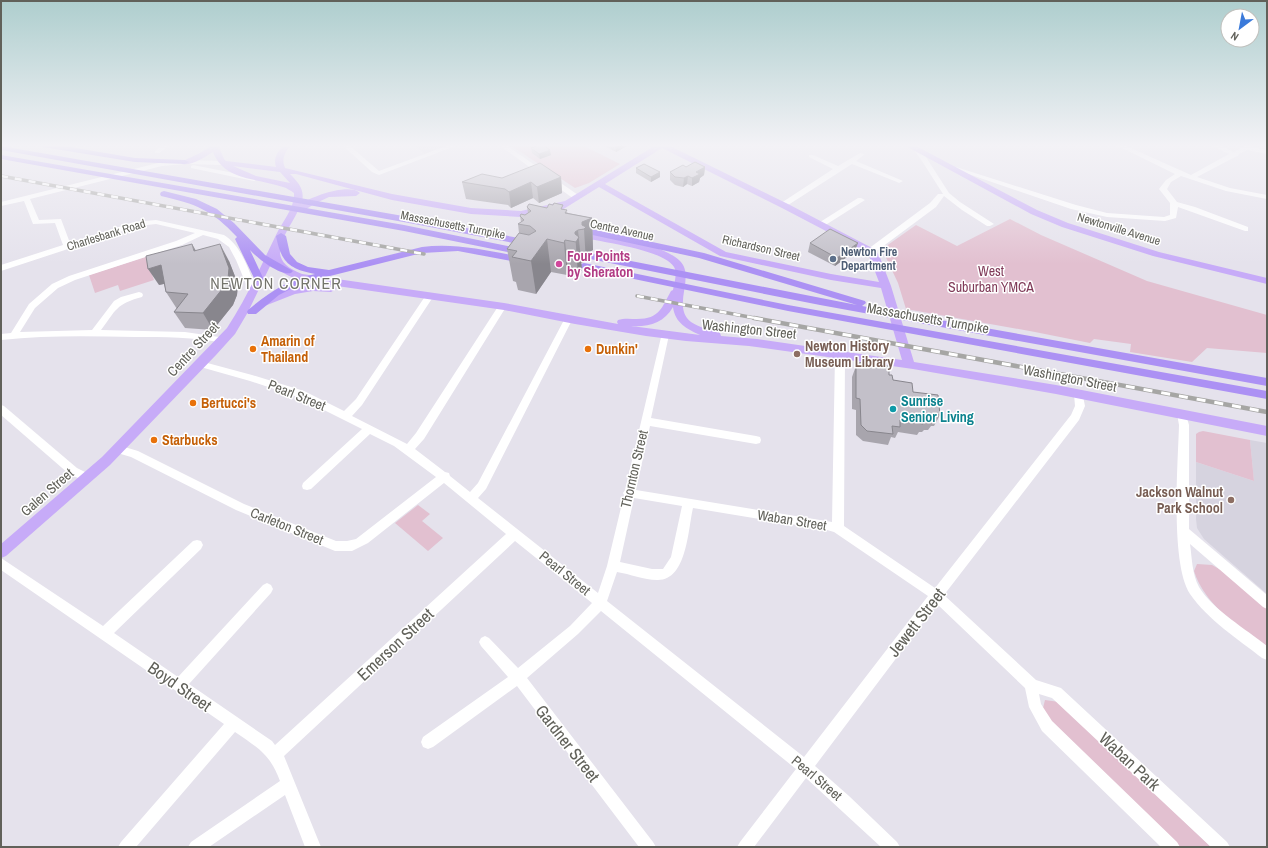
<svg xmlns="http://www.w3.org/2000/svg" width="1268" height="848" viewBox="0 0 1268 848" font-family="'Archivo Narrow',sans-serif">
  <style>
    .education { fill: #d6d3df }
    .green { fill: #e2c0d0 }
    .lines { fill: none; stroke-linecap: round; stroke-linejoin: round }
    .minor { fill: #fff; fill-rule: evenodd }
    .major { fill: #c7abf8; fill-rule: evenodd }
    .highway { fill: #ac91f4; fill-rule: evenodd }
    .rail-far1-casing { stroke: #a6a6a4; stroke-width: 3.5 }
    .rail-casing { stroke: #a6a6a4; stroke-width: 4.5 }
    .rail-far1 { stroke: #fff; stroke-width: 2.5; stroke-dasharray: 7; stroke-linecap: butt }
    .rail { stroke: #fff; stroke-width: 3; stroke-dasharray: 9; stroke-linecap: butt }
    .wall { fill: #a8a5ad }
    .shaded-wall { fill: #88868d }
    .building { fill: #c3c0c9; stroke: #88868d }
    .service-dot { fill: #5c6f8a; stroke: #fff; stroke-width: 1.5 }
    .hotel-dot { fill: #d1479c; stroke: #fff; stroke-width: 1.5 }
    .food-dot { fill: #e8710a; stroke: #fff; stroke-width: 1.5 }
    .education-dot { fill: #8d6e63; stroke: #fff; stroke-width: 1.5 }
    .culture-dot { fill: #0f9aa8; stroke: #fff; stroke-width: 1.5 }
    .labels { text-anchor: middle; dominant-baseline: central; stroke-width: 3; stroke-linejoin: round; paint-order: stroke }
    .far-street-label { font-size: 12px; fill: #61615a; stroke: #fff }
    .far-service-label { font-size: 12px; font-weight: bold; fill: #4e5e75; stroke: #fff; text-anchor: start }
    .hotel-label { font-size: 14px; font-weight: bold; fill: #b23c85; stroke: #fff; text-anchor: start }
    .park-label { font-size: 14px; fill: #803b59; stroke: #fff }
    .street-label { font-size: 14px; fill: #61615a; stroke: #fff }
    .food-label { font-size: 14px; font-weight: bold; fill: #c56008; stroke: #fff; text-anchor: start }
    .education-label { font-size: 14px; font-weight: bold; fill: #785e54; stroke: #fff; text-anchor: start }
    .culture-label { font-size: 14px; font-weight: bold; fill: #0d838f; stroke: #fff; text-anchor: start }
    .quarter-label { font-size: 16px; letter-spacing: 1px; fill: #73736b; stroke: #fff }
    .near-street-label { font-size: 17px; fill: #61615a; stroke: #fff }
  </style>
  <rect width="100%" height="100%" fill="#e5e2ec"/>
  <g class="education">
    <path d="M415 145H449L425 154Z"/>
    <path d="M1250 440 1267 443V594L1204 539 1197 528 1196 519V462L1254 481Z"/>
  </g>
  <g class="green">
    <path d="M510 145H582L620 164 589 183 575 188Z"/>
    <path d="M1010 219 1041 235 1147 281 1267 315V353L1207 348 1192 362 1130 352 1131 344 1094 339 1090 343 1035 332 906 309 898 283 882 249 916 225 957 246Z"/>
    <path d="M161 252 167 267 151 272 154 280 120 291 118 285 95 293 89 275Z"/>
    <path d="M1203 431 1250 440 1254 481 1196 462V434L1199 432Z"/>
    <path d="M418 505 430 514 422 521 443 538 428 551 395 523Z"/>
    <path d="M1197 564 1212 565 1230 575 1267 607V649C1240 627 1205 606 1194 571Z"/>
    <path d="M1045 700 1059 702 1211 847H1180L1042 712Z"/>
  </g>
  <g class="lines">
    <g class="minor">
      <path d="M163 145H170L159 153H155V151Z"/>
      <path d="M342 145H349L379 171 449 145H458L379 175 372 172Z"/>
      <path d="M499 145H506L581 197 580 199H574Z"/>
      <path d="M1116 145H1124L1191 175 1229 154 1210 145H1219L1234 152 1246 145H1254L1252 147 1267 150V154L1247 150 1239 154 1238 156 1235 157 1197 177 1230 188 1267 195V199L1226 191 1181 176 1171 182 1167 189 1177 202 1195 207 1248 227V231H1245L1178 207 1176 218 1165 221 1107 217 1071 209 951 168 956 167 1076 205 1107 213 1164 217 1170 215V203L1159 189 1166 180 1175 174Z"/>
      <path d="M915 149H919L924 154 949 193 960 202 994 224 990 226H987L962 210 944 196 936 207 874 253H868V249L930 203 938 194H943L922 161 914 150Z"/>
      <path d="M860 153 865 154 856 161 903 181 899 183 897 182 852 164 785 207H782L778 205 833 169 809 157V155H813L838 166Z"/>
      <path d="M185 160 223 161 226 163 223 165 185 164 162 166 30 199 39 220 61 219 70 243 134 222 156 220 224 235C243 247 249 272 257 291L256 293H250L249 291 236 260 229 247 218 239 203 235 182 245 75 280 58 288 35 308 20 332 92 330 114 301 121 297 139 292 142 293 143 295 142 297C116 304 116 310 101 330L185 332 226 338 227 340 226 342 223 343C194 337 164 337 135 337 90 336 46 335 1 340V334L11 333 29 304 52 284 69 276 176 241 195 233 156 224 138 226 1 271V265L63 245 55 223 33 224 24 201 1 206V202L162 162Z"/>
      <path d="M193 165 254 177 258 179 254 181 191 168V166Z"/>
      <path d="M858 198H861L865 200 824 226H821L817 224Z"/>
      <path d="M429 294 433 297 362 405 352 416 407 444 416 433 499 305H505L506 307 424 439 415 449 445 472 449 473 450 476 470 492 478 483 564 320 568 317 571 318 572 320 486 489 478 498 598 593 607 566 624 495 623 493 625 490 662 333 665 332 669 335 651 418 756 436 760 437 761 440 760 443 756 444 650 426 636 490 832 522 835 355 837 353H843L845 355 844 526 935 588 1071 415 1075 406 1074 394 1076 391H1082L1085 406 1079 420 944 595 1036 680 1061 688 1227 842 1230 847H1211L1052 698 1039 694 1041 704 1052 721 1177 842 1180 847H1161L1042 731 1029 707 1025 688 937 604 815 766 849 796 897 842 900 847H881L806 778 754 847H737L740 842 796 769 601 611 578 634 527 678 653 842 656 847H639L517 686 433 747 428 749 423 747 421 742 423 737 508 677 481 646 479 642 481 638 485 636 489 638 518 668 570 626 592 603 515 541 284 756 321 847H305L285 795 209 847H188L191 842 280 781C270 754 258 748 235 732L136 847H118L121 842 224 724 1 570V558L103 626 193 541 197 540 201 541 203 545 201 549 114 633 178 677 263 585 267 583 271 585 273 589 271 593 189 684 272 741 275 745 506 534 444 483 368 543 352 551H335L236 510 131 457 114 452 113 449 114 446 118 445 138 451 244 504 336 541H347L356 539 436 477 394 446 370 434 311 489 307 490 303 489 302 486 303 483 362 429 298 397 250 381 197 366 195 364 200 361 252 375 304 391 344 411 356 399 426 295ZM634 498 682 506 671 557 663 569H652L620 562ZM693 508 827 530 834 532 928 596 804 757 607 601 617 572C630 574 644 580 657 580 687 581 688 529 693 508Z"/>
      <path d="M1 405 4 406 77 468 91 475 92 478 91 481 87 482 69 474 1 415Z"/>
      <path d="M1182 410 1185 411 1189 425V529L1267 595V609L1263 607 1190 544C1192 558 1192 574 1199 587 1213 610 1246 629 1267 646V660L1262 658C1238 639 1208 620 1190 594 1170 563 1178 464 1179 425L1177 414 1179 411Z"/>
    </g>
    <g class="major">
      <path d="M210 145H218L224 159 226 161 276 167C273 158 278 152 283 145H291C285 153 281 158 285 168L392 194 471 208 521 211 565 201 656 145H668L788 204 874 249 879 255 891 286 914 362 1056 385 1267 426V436L1056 394 913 369 749 346 686 341 646 336 575 324 504 310 316 283C299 280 283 277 272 262L248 312 235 334 216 355 110 465 6 556 1 558V544L102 457 227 328C246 299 261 266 276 235 282 222 295 208 294 193 291 191 287 188 283 187 258 178 224 181 213 152 205 157 192 166 182 164L181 162 200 153 211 146ZM662 148 782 208 868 253 879 282 831 274 726 252 605 184ZM233 166 280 172 290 183 256 176ZM290 174H296L392 200 471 214 521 217 555 209 559 211 562 210 599 187 720 256 831 280 881 288 902 360 757 339 721 336 720 333C710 330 700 328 691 322 671 306 696 277 680 261 660 242 605 237 577 231L574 232 572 234 574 236C593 241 668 249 675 269 677 275 674 284 673 290L671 291C662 307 660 319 637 319 631 319 624 318 618 320L617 322 618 324 504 303 302 274C263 259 285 237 298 211H303L316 203 329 197 356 196 360 193C349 183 313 196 301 204 306 191 299 183 290 174ZM673 307C675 323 687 329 700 335L631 326C649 327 664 323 673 307Z"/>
      <path d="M904 145H914L1037 210 1068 223 1159 252 1267 278V284L1153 256 1062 227 1031 214Z"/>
      <path d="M322 285 335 287 336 289 331 292 313 291 295 294 262 307 257 304C267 290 306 285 322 285Z"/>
    </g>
    <g class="highway">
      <path d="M39 145H58L135 158 185 160 189 162 185 164 135 162 43 147Z"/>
      <path d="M1 146 409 217 529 240 534 243 529 246 409 223 1 150Z"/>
      <path d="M1 155 404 225 522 249 527 252 522 255 404 231 1 159Z"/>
      <path d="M164 191 196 199 217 209 234 223 265 255 293 271 291 273C280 276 257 258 250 250L264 280 262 282H256L235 239 237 237C212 210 196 204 161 196L160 194 161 192Z"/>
      <path d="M577 226 704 253 865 301 866 303 862 306 1267 378V386L820 305 590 259 587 258 585 256 587 254 590 253 857 305 699 258 574 231 572 229 574 227Z"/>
      <path d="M281 233 286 236 290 254 297 262 308 267 329 270 422 247C454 243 484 250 516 256L521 259 516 262 458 251 422 253 302 283 279 295 256 314H248L247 312 248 310C271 291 286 281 315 274 289 269 281 262 276 236Z"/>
      <path d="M584 263 788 305 1267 391V399L788 311 581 268 579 266 581 264Z"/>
    </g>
    <g class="rail-far1-casing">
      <g id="rail-far1">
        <path d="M1 176 424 254"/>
        <path d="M637 296 760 319"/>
      </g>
    </g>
    <g class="rail-casing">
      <path id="rail" d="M754 318 1267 412"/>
    </g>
    <use href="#rail-far1" class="rail-far1"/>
    <use href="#rail" class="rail"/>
  </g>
  <g class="wall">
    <path d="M602 145H627V146L616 152Z"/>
    <path d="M531 148 551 155 540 159 532 153Z"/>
    <path d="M686 167H705L704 175 700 178 699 182 692 186 687 184 683 187 675 185 670 180V172Z"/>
    <path d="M636 168 660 172V177L651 182 636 173Z"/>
    <path d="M561 177 562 193 539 203 533 198 511 208 508 205 466 199 462 182 502 178Z"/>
    <path d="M527 207 563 209 568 213 592 218 593 250 587 253 588 260 586 262 581 263 582 270 578 275 568 273 567 275 551 272 536 294 518 290 516 282 513 281 507 249 519 233 518 224 521 222 520 216 525 215 528 213Z"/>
    <path d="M810 243 855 251 835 266 808 252Z"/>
    <path d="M196 251 229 261 238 284 237 295 233 305 213 330 185 328 174 312 177 309 166 292 164 284 159 285Z"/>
    <path d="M856 366 889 375 893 380 913 392 940 415 934 426H931L928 430H924L922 432H919L917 435 898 432 895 438 891 437 888 445 863 441 856 435V410L852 409V377Z"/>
  </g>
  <g class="shaded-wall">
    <path d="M616 145H627V146L616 152Z"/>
    <path d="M550 150 551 155 540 159 539 154Z"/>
    <path d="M705 167 704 175 700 178 699 182 692 186V178L696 172Z"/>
    <path d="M660 172V177L651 182V177Z"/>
    <path d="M688 176 687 184 683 187 684 178Z"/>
    <path d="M561 177 562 193 539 203 537 187Z"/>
    <path d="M531 182 533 198 511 208 509 192Z"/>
    <path d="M592 218 593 250 587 253 588 260 586 262 584 229 582 230V222Z"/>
    <path d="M578 230 582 270 578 275 575 232Z"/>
    <path d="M547 239 551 272 536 294 531 261Z"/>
    <path d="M565 240 568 273 567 275 564 243Z"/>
    <path d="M858 243 855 251 835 266 837 258Z"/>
    <path d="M192 244 202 261 194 251Z"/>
    <path d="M220 244 229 261 238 284 237 295 233 305 213 330 203 313Z"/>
    <path d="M161 265 172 282 159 285 148 269Z"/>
  </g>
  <g class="building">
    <path d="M539 145H543L550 150 539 154 531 148Z"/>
    <path d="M695 162 705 167 696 172 700 174 692 178 688 176 684 178 675 177 670 172 683 165 686 167Z"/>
    <path d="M540 163 561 177 537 187 531 182 509 192 505 189 462 182 482 174 502 178Z"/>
    <path d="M644 164 660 172 651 177 636 168Z"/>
    <path d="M554 203 563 205 561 209 567 210 565 213 592 218 582 222V225L586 227 584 229 578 230 575 232V234L579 237 576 242 565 240 564 243 547 239 531 261 512 257 517 251 507 249 519 233 529 235 536 231 530 226 518 224 524 220 520 216 521 214 525 215 531 211 527 207 529 204 547 208 549 204 553 205Z"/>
    <path d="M830 229 858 243 837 258 810 243Z"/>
    <path d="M192 244 194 251 220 244 229 268 228 279 223 288 203 313 174 312 188 294 166 292 161 265 148 269 146 256Z"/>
    <path d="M863 362 889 366V375H892L893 380 912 383 913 392 938 395 940 415 934 414V419L928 418V421H922L923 424 900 420V427L892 426 893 434 867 431 861 425 860 399 856 398V366L859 363Z"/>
  </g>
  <linearGradient id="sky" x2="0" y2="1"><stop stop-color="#aecece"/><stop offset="0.55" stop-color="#f3f2f6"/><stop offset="1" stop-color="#f3f2f6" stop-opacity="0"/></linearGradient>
  <rect width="1268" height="264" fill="url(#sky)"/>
  <circle class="service-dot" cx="833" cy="259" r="4"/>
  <circle class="hotel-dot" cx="559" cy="264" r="4"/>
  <g class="food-dot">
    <circle cx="253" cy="349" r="4"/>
    <circle cx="588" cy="349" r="4"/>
    <circle cx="193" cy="403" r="4"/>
    <circle cx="154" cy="440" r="4"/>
  </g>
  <g class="education-dot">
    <circle cx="797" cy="354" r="4"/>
    <circle cx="1231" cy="500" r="4"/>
  </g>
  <circle class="culture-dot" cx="893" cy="409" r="4"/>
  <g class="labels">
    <g class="far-street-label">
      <text transform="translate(453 225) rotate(11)">Massachusetts Turnpike</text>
      <text transform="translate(1119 229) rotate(17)">Newtonville Avenue</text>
      <text transform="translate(622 230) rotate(12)">Centre Avenue</text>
      <text transform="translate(106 235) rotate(-17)">Charlesbank Road</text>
      <text transform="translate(761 248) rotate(13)">Richardson Street</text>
    </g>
    <g class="far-service-label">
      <text x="841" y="252">Newton Fire<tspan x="841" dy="14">Department</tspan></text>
    </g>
    <g class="hotel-label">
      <text x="567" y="256">Four Points<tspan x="567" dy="16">by Sheraton</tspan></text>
    </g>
    <g class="park-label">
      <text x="991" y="271">West<tspan x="991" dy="16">Suburban YMCA</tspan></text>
    </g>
    <g class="street-label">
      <text transform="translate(928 318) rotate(10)">Massachusetts Turnpike</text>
      <text transform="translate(749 329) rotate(6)">Washington Street</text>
      <text transform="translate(193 349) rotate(-47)">Centre Street</text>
      <text transform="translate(1070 378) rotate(11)">Washington Street</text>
      <text transform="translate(297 395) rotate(22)">Pearl Street</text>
      <text transform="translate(634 469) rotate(-77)">Thornton Street</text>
      <text transform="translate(47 492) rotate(-41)">Galen Street</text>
      <text transform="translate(792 520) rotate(9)">Waban Street</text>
      <text transform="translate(287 526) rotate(22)">Carleton Street</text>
      <text transform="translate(565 573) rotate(39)">Pearl Street</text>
      <text transform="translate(817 778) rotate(40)">Pearl Street</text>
    </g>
    <g class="food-label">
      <text x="261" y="341">Amarin of<tspan x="261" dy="16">Thailand</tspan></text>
      <text x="596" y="349">Dunkin'</text>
      <text x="201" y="403">Bertucci's</text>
      <text x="162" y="440">Starbucks</text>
    </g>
    <g class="education-label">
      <text x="805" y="346">Newton History<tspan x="805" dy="16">Museum Library</tspan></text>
      <text x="1223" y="492" text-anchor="end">Jackson Walnut<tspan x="1223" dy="16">Park School</tspan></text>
    </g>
    <g class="culture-label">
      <text x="901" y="401">Sunrise<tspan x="901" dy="16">Senior Living</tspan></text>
    </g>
    <g class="quarter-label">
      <text x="276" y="283">NEWTON CORNER</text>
    </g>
    <g class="near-street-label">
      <text transform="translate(916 622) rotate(-52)">Jewett Street</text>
      <text transform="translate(395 644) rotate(-43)">Emerson Street</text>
      <text transform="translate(180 686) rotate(35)">Boyd Street</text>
      <text transform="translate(568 743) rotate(52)">Gardner Street</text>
      <text transform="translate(1130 761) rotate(43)">Waban Park</text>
    </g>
  </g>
  <rect width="1268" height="848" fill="none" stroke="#61615a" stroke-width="4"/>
  <g transform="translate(1240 28) rotate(212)"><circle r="19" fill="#ffffff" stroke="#c0c0bd"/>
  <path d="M0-3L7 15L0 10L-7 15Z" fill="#3a7ada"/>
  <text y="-6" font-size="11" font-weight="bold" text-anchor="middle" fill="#61615a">N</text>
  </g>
</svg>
